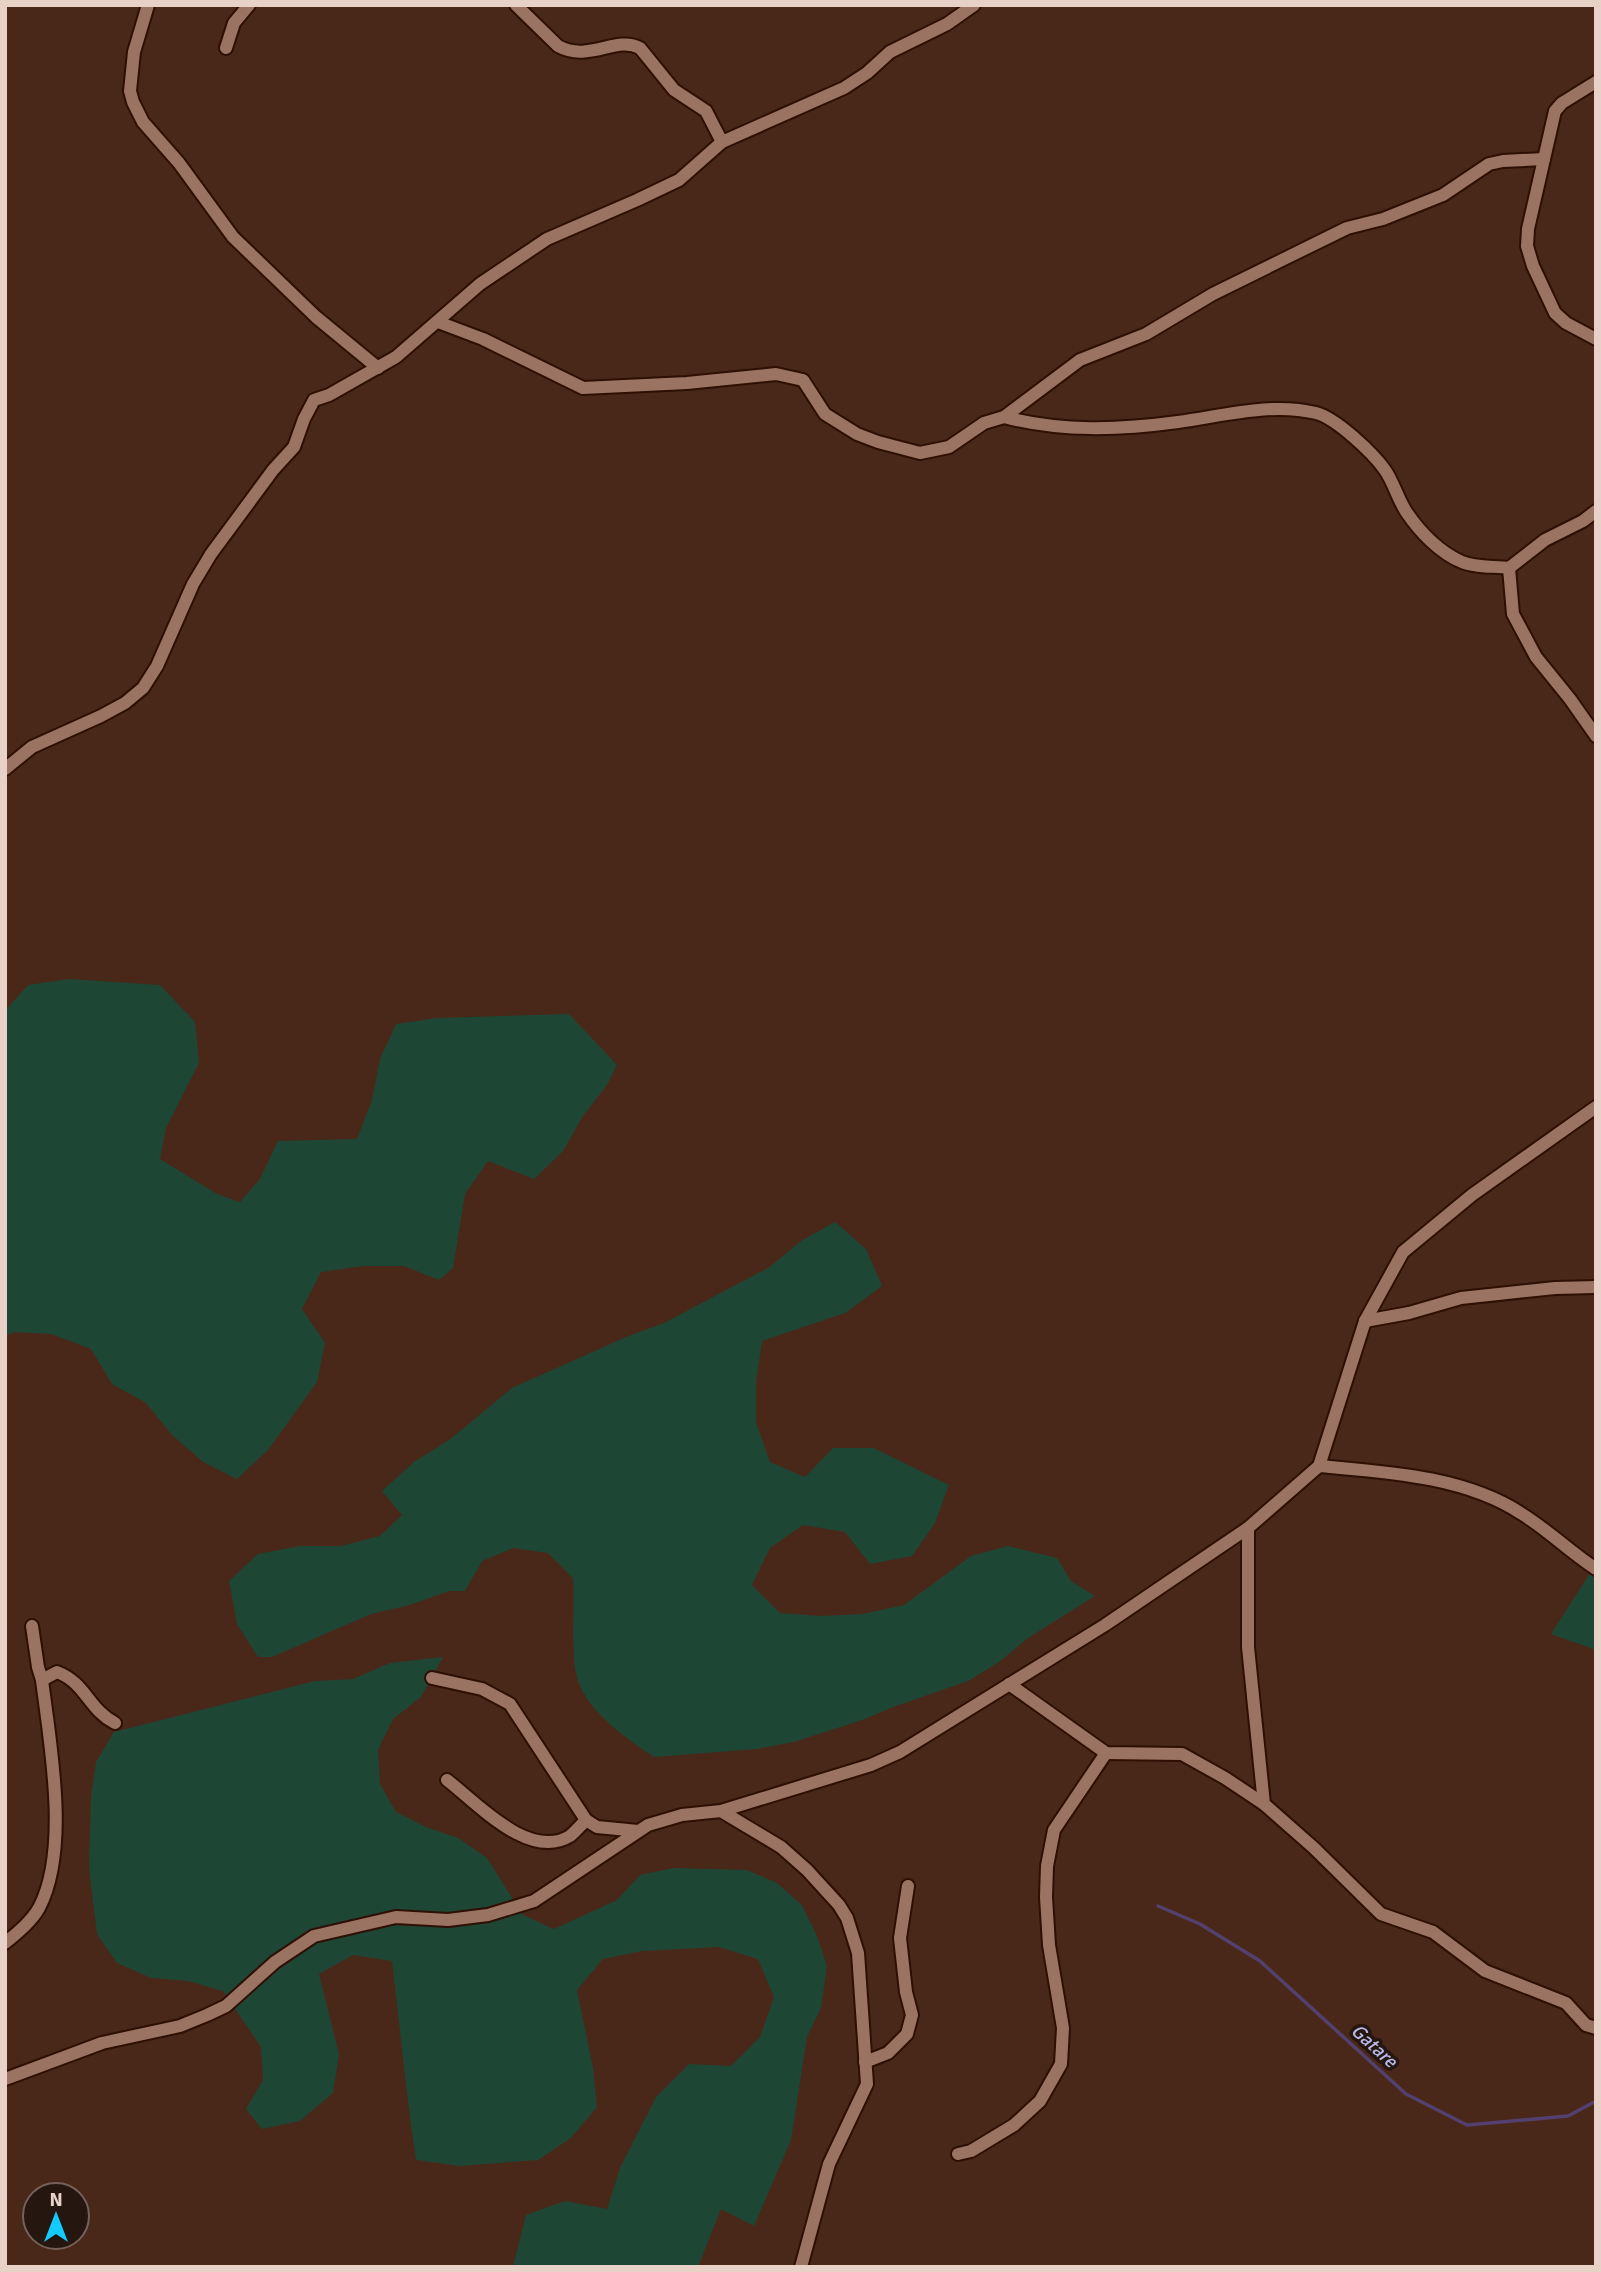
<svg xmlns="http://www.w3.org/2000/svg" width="1601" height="2272" viewBox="0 0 1601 2272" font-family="Signika,sans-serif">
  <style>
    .green { fill: #1e4635 }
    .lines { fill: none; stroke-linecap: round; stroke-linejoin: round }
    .stream { stroke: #54406e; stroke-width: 3.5 }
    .minor-casing { stroke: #2e0f03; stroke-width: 16 }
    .minor { stroke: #9b7362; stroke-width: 12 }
    .labels { text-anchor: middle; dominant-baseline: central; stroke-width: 7; stroke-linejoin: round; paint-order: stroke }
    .water-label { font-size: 19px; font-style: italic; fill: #b8b9ea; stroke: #25160f }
  </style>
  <rect width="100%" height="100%" fill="#4a2819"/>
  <g class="green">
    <path d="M69 979 160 985 195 1022 199 1063 166 1128 160 1159 217 1194 240 1202 260 1179 278 1141 357 1139 372 1100 380 1059 396 1024 437 1018 569 1014 617 1065 607 1085 583 1116 563 1151 534 1179 488 1161 465 1194 453 1268 439 1280 404 1266H363L321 1272 302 1309 325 1343 317 1382 268 1450 237 1479 203 1462 172 1435 146 1403 112 1384 91 1349 51 1334 14 1332 5 1336V1011L28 985Z"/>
    <path d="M835 1222 866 1249 882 1286 845 1313 762 1341 756 1382V1423L770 1462 805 1477 833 1448H874L949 1485 935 1523 912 1556 870 1564 845 1532 803 1525 770 1548 752 1585 780 1613 821 1616 862 1614 904 1605 971 1556 1008 1546 1057 1558 1071 1581 1095 1596 1028 1638 999 1662 968 1681 896 1706 862 1720 794 1742 757 1749 654 1757C625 1737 591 1715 578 1681 570 1656 575 1606 573 1578L548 1553 513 1548 482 1561 465 1591H449L410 1605 371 1614 272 1657H258L237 1624 229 1581 258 1554 300 1546H341L380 1536 402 1515 382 1491 414 1462 449 1440 512 1388 626 1337 664 1323 768 1268 801 1241Z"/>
    <path d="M1596 1564V1650L1551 1634Z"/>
    <path d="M443 1657 421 1697 393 1719 378 1750 380 1784 396 1812 426 1827 458 1838 487 1858 523 1915 554 1929 617 1900 640 1875 674 1868 747 1870 777 1883 802 1905 817 1936 827 1966 821 2008 807 2037 791 2140 754 2226 721 2209 698 2267H513L526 2215 565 2201 607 2209 620 2168 656 2097 689 2064 731 2066 760 2037 774 1997 758 1959 719 1947 642 1951 603 1959 577 1990 593 2068 597 2107 571 2138 538 2160 459 2166 416 2160C406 2094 400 2027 392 1961L353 1955 319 1974 339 2054 333 2093 300 2121 262 2129 246 2109 263 2080 261 2047 223 1991 188 1981 151 1978 117 1963 97 1934 89 1868 91 1797 96 1762 114 1732 315 1681 353 1679 390 1663Z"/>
  </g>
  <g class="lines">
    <path class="stream" d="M1158 1906 1200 1924 1260 1961 1406 2094 1467 2125 1568 2116 1596 2101"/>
    <g class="minor-casing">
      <g id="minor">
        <path d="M148 5 134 52 130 91 133 102 143 122 179 163 233 237 316 317 378 368"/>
        <path d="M516 5 558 46C589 63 616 35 640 48L674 90 706 111 722 142"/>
        <path d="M226 48 234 23 249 5"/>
        <path d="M1596 82 1562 103 1555 111 1528 229 1527 246 1533 266 1555 313 1566 323 1596 339"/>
        <path d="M438 322 483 339 583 388 687 383 776 374 803 380 825 414 857 434 878 442 920 453 949 447 984 423 1004 417 1080 360 1146 334 1213 294 1347 228 1383 219 1443 195 1489 164 1503 161 1544 159"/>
        <path d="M1004 417C1062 432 1119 430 1178 422 1223 416 1271 402 1316 413 1336 418 1373 453 1385 470 1394 483 1398 500 1407 513 1420 532 1440 553 1462 562 1475 568 1495 566 1509 568L1545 540 1583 521 1596 511"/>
        <path d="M1509 568 1513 614 1536 657 1570 699 1596 736"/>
        <path d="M5 769 32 747 101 716 125 703 143 688 157 666 193 584 211 554 273 470 294 447 304 419 314 400 329 395 396 357 480 284 547 239 637 200 679 180 722 142 844 88 867 73 890 52 947 24 974 5"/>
        <path d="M1365 1321 1409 1313 1461 1298 1555 1288 1596 1287"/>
        <path d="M1319 1466C1385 1472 1465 1476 1522 1514 1548 1530 1570 1552 1596 1569"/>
        <path d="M1248 1528V1647L1264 1804 1314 1848 1381 1914 1433 1932 1485 1971 1566 2003 1586 2025 1596 2028"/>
        <path d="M432 1678 482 1689 510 1704 586 1820 597 1827 638 1831"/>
        <path d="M42 1680 57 1672C86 1683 88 1709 115 1723"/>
        <path d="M1009 1684 1106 1753 1182 1754 1225 1778 1264 1804"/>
        <path d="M447 1780C477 1803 529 1861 570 1836 575 1832 581 1825 586 1820"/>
        <path d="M721 1811 781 1847 807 1870 839 1905 847 1918 858 1953 867 2084 829 2164 801 2267"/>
        <path d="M5 1943C17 1933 31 1922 39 1908 70 1849 50 1744 42 1680L38 1667 32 1626"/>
        <path d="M865 2062 888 2053 907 2034 912 2015 906 1992 900 1938 908 1886"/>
        <path d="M5 2079 102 2043 180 2026 207 2015 226 2006 275 1962 314 1936 396 1917 448 1920 488 1915 534 1901 648 1825 682 1815 721 1811 871 1765 900 1752 1105 1625 1248 1528 1319 1466 1365 1321 1403 1252 1472 1195 1596 1107"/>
        <path d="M958 2154 971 2151 1014 2125 1040 2101 1061 2064 1063 2028 1049 1945 1046 1897 1047 1866 1054 1830 1106 1753"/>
      </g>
    </g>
    <use href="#minor" class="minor"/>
  </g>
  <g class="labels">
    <g class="water-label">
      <text transform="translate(1374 2046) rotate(42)">Gatare</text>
    </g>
  </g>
  <rect width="1601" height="2272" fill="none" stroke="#e8d2c8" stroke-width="14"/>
  <g transform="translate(56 2216)"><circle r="33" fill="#25160f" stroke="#736159" stroke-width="2"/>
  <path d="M0-5L12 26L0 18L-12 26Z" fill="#12cafb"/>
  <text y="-10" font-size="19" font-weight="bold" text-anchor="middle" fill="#e8d2c8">N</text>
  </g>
</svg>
